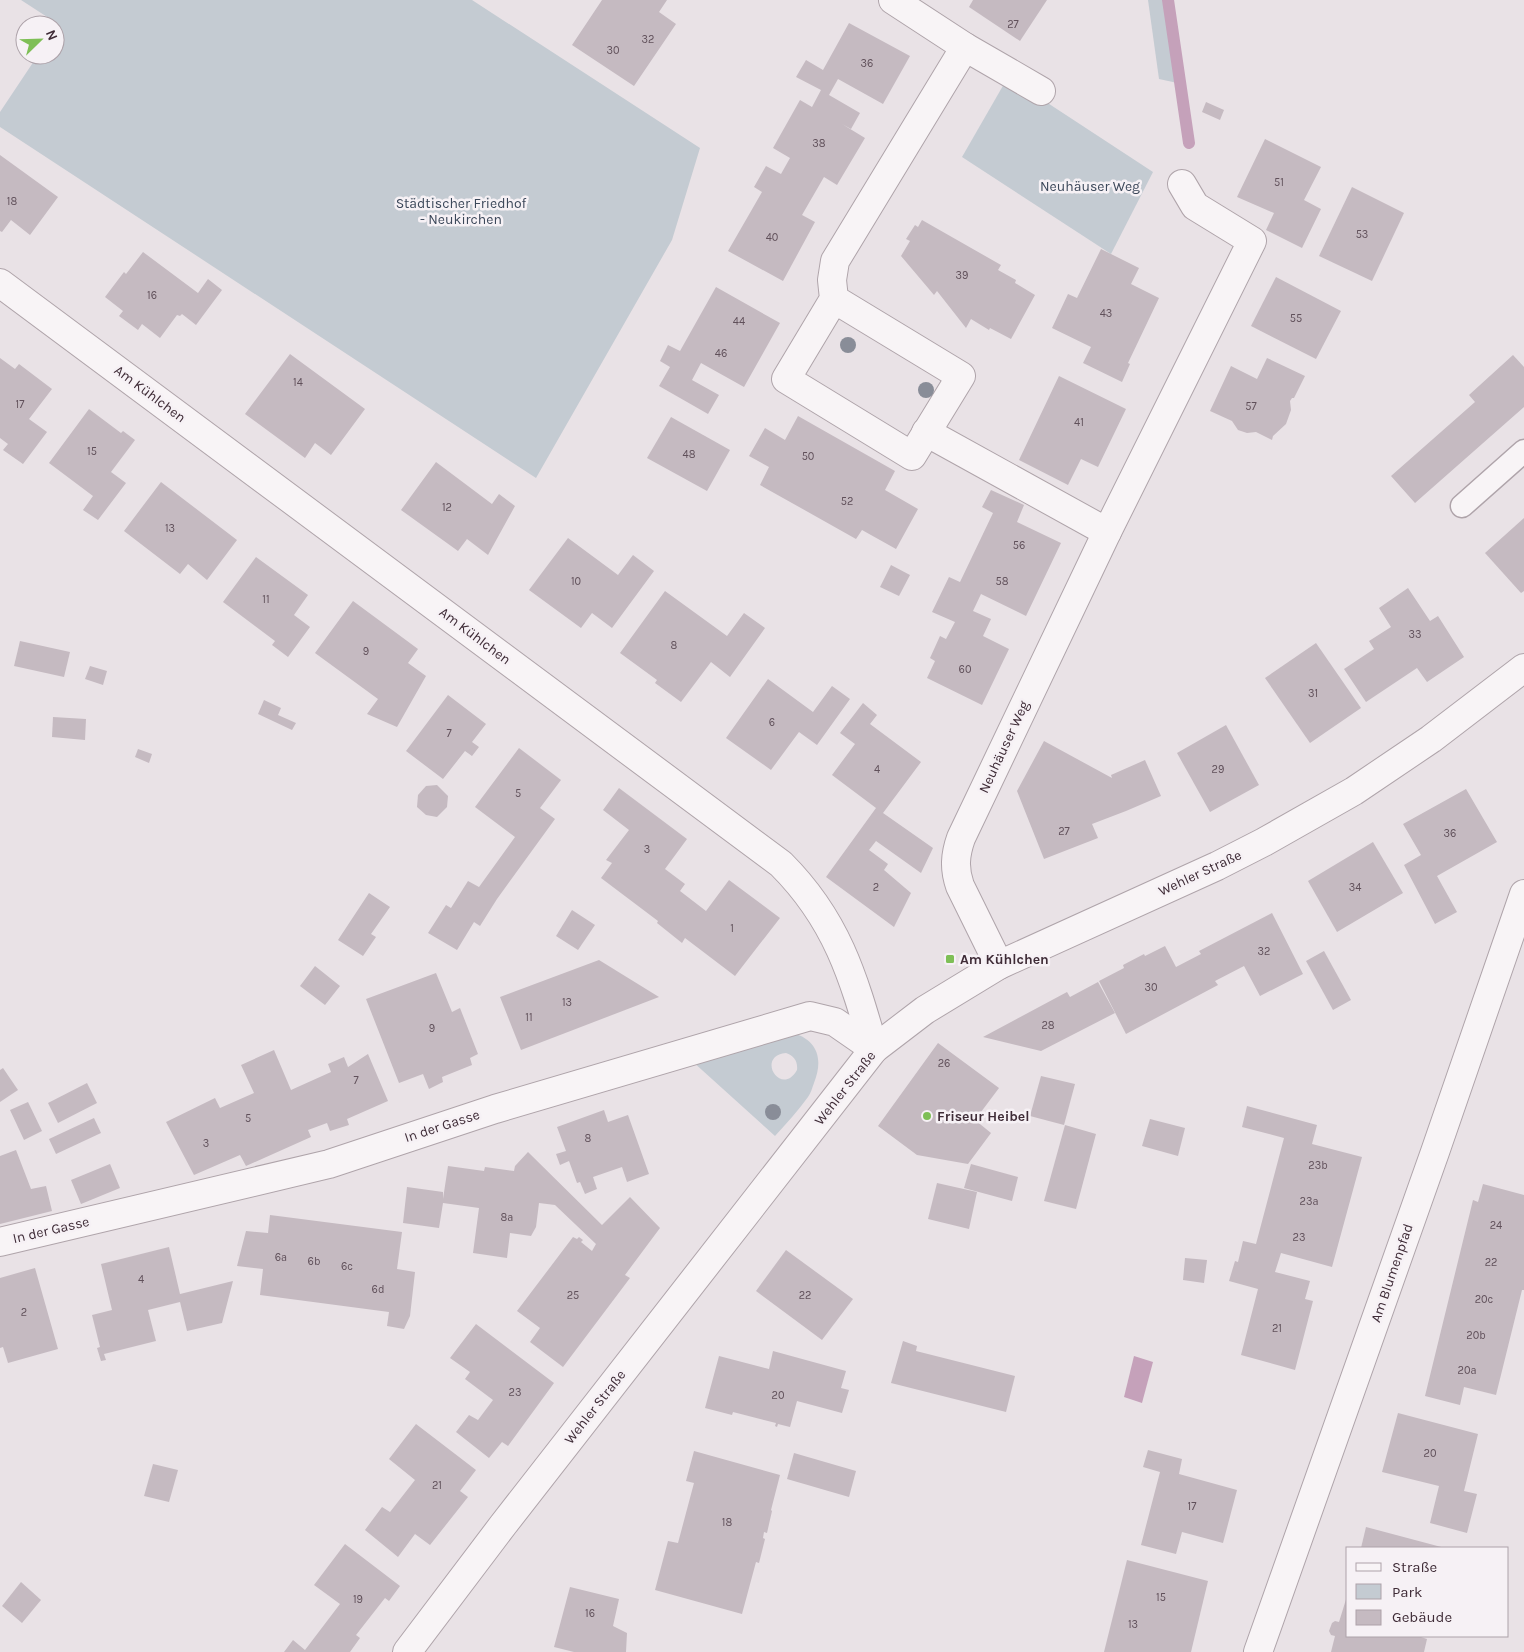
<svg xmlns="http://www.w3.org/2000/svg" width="1524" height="1652" viewBox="0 0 1524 1652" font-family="Karla,sans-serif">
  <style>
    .green { fill: #c4cbd2; fill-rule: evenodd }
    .water { fill: #c5a1ba }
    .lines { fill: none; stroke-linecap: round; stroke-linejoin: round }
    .stream { stroke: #c5a1ba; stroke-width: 12 }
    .building { fill: #c5bac1 }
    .service-casing { stroke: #afa4aa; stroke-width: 25 }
    .minor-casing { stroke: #afa4aa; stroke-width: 30 }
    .service { stroke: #f8f4f6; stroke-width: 22 }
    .minor { stroke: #f8f4f6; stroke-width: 28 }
    .tree { fill: #898d98 }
    .poi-dot { fill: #7ebf56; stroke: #f6f1f5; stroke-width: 2 }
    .labels { text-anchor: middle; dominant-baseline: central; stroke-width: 5; stroke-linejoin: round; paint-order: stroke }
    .number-label { font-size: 11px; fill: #60505a }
    .park-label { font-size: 14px; fill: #3b4759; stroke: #f6f1f5 }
    .street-label { font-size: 14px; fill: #3f2c37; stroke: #f6f1f5 }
    .poi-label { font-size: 14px; font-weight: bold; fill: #3f2c37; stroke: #f6f1f5; text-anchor: start }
  </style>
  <rect width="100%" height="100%" fill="#e9e2e6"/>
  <g class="green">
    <path d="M21 0H472L700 148 672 240 536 478 0 127V112L38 55H55V29L58 24Z"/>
    <path d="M1148 0H1171L1182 84 1159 79Z"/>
    <path d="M1008 77 1153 172 1111 254 962 157Z"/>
    <path d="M790 1032C817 1039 824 1058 814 1083 812 1088 811 1093 808 1097 798 1111 786 1124 775 1136L692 1061ZM786 1053C794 1056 798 1061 797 1070 781 1098 755 1056 786 1053Z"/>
  </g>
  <path class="water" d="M1134 1356 1153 1362 1142 1403 1124 1397Z"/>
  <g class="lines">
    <path class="stream" d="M1168 0 1189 143"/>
  </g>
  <g class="building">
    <path d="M602 0H667L659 12 676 24 634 86 572 45Z"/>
    <path d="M973 0H1047L1020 41 969 7Z"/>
    <path d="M849 23 910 56 883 104 838 79 829 95 860 113 851 129 842 124 865 138 837 185 824 177 802 215 815 222 783 281 728 251 762 192 754 187 766 166 781 174 790 158 773 148 800 100 812 107 821 90 796 77 806 60 823 70Z"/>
    <path d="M1206 102 1224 110 1220 120 1202 112Z"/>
    <path d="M1265 139 1321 167 1304 200 1321 209 1302 248 1266 230 1274 213 1237 197Z"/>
    <path d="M0 155 58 197 30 235 11 220 2 232 0 231Z"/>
    <path d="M1352 187 1404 213 1372 281 1319 256Z"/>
    <path d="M922 220 1001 265 998 270 1016 280 1015 283 1035 295 1011 339 990 328 989 330 971 319 966 328 937 291 934 295 901 256 910 241 906 239 915 225 918 227Z"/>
    <path d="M1101 249 1139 268 1131 284 1159 298 1128 363 1130 364 1122 382 1083 363 1091 347 1052 328 1068 294 1077 298Z"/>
    <path d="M143 252 198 293 208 279 222 290 196 325 182 314 180 316 177 315 160 338 142 324 138 330 119 316 123 311 105 297 124 272 126 274Z"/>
    <path d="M1276 277 1341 311 1316 359 1251 326Z"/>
    <path d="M716 287 780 323 744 387 701 363 692 380 719 395 708 414 659 386 670 367 660 361 668 345 680 351Z"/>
    <path d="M290 354 365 409 331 455 315 443 305 458 245 414Z"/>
    <path d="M1513 355 1524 367V407L1415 503 1391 476 1475 402 1469 395Z"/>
    <path d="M0 358 15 369 19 364 52 389 29 419 47 432 23 464 3 450 8 444 0 438Z"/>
    <path d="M1267 358 1305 376 1294 398H1292L1290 401 1291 410 1286 424 1273 436 1272 440 1256 432 1247 433 1238 430 1232 421 1210 411 1231 366 1257 379Z"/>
    <path d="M1059 376 1126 409 1098 467 1081 459 1068 485 1019 460Z"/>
    <path d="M89 409 121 433 123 431 135 440 111 472 126 483 98 520 83 510 93 496 49 463Z"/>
    <path d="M798 416 895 471 885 490 918 509 896 549 862 530 856 539 760 485 769 467 749 456 765 428 785 440Z"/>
    <path d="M671 417 730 450 707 491 647 458Z"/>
    <path d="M436 462 492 504 499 494 515 506 488 555 467 539 458 551 401 510Z"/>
    <path d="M161 482 237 540 207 580 188 564 180 574 124 531Z"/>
    <path d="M991 490 1024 505 1017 522 1061 543 1026 616 981 594 973 611 991 619 983 636 1009 649 982 705 927 678 935 661 930 658 940 636 946 639 955 622 932 612 949 577 960 582 993 513 982 507Z"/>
    <path d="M1524 518V591L1521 593 1485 553Z"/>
    <path d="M568 538 618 575 633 555 654 571 612 628 592 613 581 628 529 590Z"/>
    <path d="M256 557 308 595 294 615 310 627 288 657 272 645 275 641 223 602Z"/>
    <path d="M891 565 910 575 899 596 880 587Z"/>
    <path d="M1408 588 1430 621 1438 616 1464 657 1427 682 1417 668 1366 702 1344 669 1374 649 1369 641 1391 627 1379 608Z"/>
    <path d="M665 591 727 636 744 613 765 628 730 677 711 662 681 702 655 683 657 680 620 653Z"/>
    <path d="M353 601 418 649 408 663 426 676 397 727 367 714 378 699 315 653Z"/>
    <path d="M20 641 70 652 64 677 14 666Z"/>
    <path d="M1316 643 1361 708 1310 743 1265 678Z"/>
    <path d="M90 666 107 671 103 685 85 679Z"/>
    <path d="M768 679 813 712 832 686 850 699 817 745 799 732 771 770 726 738Z"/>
    <path d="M448 695 486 724 472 742 479 747 472 756 465 751 443 779 406 751Z"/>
    <path d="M264 700 281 708 278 715 296 723 292 730 258 714Z"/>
    <path d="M863 703 877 715 870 724 921 762 883 813 933 848 921 873 876 841 869 850 888 864 884 870 911 893 894 927 826 877 876 808 832 775 855 744 840 733Z"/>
    <path d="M53 717 86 719 85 740 52 737Z"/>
    <path d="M1226 725 1259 785 1210 812 1177 753Z"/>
    <path d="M1044 741 1112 778 1111 775 1145 760 1161 796 1126 811 1092 824 1098 838 1044 859 1017 791Z"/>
    <path d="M519 748 561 780 540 808 555 819 497 899 480 926 474 922 457 950 428 933 446 905 451 908 468 881 479 887 515 837 475 807Z"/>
    <path d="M138 749 152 754 149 763 135 757Z"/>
    <path d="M437 785 448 796 447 807 437 817 426 815 417 807 418 795 426 786Z"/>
    <path d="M619 788 687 839 665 869 685 884 680 891 706 911 729 880 780 918 735 976 685 938 682 943 657 923 658 921 601 878 612 863 606 860 629 830 603 810Z"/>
    <path d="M1466 789 1497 842 1437 876 1457 912 1435 924 1404 865 1421 855 1403 824Z"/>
    <path d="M1373 842 1403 893 1337 932 1308 881Z"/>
    <path d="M369 893 390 907 371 934 376 937 363 956 338 940Z"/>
    <path d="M572 910 595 925 578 950 556 936Z"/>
    <path d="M1272 913 1303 974 1260 996 1244 966 1215 981 1218 985 1126 1034 1099 981 1124 968 1123 965 1144 954 1145 956 1165 946 1176 967 1201 954 1199 951Z"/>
    <path d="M1324 951 1351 1000 1333 1010 1306 961Z"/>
    <path d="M599 960 659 997 521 1050 500 997Z"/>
    <path d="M315 966 340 986 325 1005 300 986Z"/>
    <path d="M436 973 452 1012 460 1008 478 1054 470 1058 472 1065 442 1077 443 1082 429 1089 423 1074 399 1083 366 999Z"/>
    <path d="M1098 982 1115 1013 1041 1051 983 1037 1067 992 1070 997Z"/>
    <path d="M938 1043 999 1088 975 1120 991 1133 968 1164 917 1155 878 1126Z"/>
    <path d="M274 1050 291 1090 331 1072 328 1064 344 1057 348 1067 368 1054 388 1101 347 1119 349 1125 330 1131 327 1123 308 1130 311 1137 246 1166 240 1155 194 1175 166 1122 215 1098 220 1108 254 1093 241 1065Z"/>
    <path d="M3 1068 18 1090 0 1102V1070Z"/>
    <path d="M1041 1076 1075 1084 1064 1125 1030 1116Z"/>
    <path d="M87 1083 97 1103 58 1123 48 1103Z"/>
    <path d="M28 1102 42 1131 24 1140 10 1110Z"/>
    <path d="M1247 1106 1317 1125 1312 1144 1362 1157 1332 1267 1281 1253 1275 1272 1310 1281 1305 1299 1313 1301 1295 1370 1241 1355 1258 1289 1229 1281 1235 1261 1238 1262 1243 1241 1256 1244 1284 1138 1242 1127Z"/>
    <path d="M604 1110 608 1122 628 1115 649 1174 627 1182 622 1167 593 1177 597 1189 585 1194 580 1182 577 1183 569 1161 560 1165 556 1154 566 1151 557 1127Z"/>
    <path d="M94 1118 101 1133 56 1154 49 1139Z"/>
    <path d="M1150 1119 1185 1128 1178 1156 1142 1146Z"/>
    <path d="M1065 1125 1096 1134 1076 1209 1044 1201Z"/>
    <path d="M16 1150 31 1189 46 1186 52 1211 0 1224V1156Z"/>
    <path d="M528 1152 602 1225 630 1197 660 1228 625 1275 630 1278 563 1367 530 1342 540 1328 517 1311 573 1237 577 1239 579 1237 583 1240 581 1242 592 1251 596 1244 555 1205 539 1203 536 1227 531 1236 510 1233 507 1258 473 1253 479 1208 443 1203 439 1228 403 1223 407 1187 443 1192V1199L448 1166 484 1171 485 1167 514 1171 515 1166Z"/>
    <path d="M110 1164 120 1188 81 1204 71 1180Z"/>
    <path d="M971 1164 1018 1177 1012 1201 964 1188Z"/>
    <path d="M937 1183 977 1192 969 1229 928 1219Z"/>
    <path d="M1483 1184 1524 1195V1290H1522L1496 1395 1464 1387 1460 1405 1425 1396 1473 1200 1478 1202Z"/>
    <path d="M270 1215 402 1232 397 1269 415 1272 410 1316 404 1329 387 1326 389 1312 260 1295 263 1269 237 1266 246 1231 268 1233Z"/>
    <path d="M169 1247 180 1294 233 1281 222 1323 187 1331 180 1302 148 1310 156 1341 104 1354 106 1360 101 1361 97 1348 100 1347 92 1315 112 1310 101 1264Z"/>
    <path d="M786 1250 853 1299 822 1340 756 1291Z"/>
    <path d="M1185 1258 1207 1260 1204 1283 1183 1280Z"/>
    <path d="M35 1268 58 1349 8 1363 3 1347 0 1348V1278Z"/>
    <path d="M476 1324 554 1383 508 1446 502 1442 489 1458 456 1432 469 1415 478 1420 493 1400 465 1379 470 1372 450 1358Z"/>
    <path d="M903 1341 917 1346 916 1351 1015 1376 1006 1412 891 1383Z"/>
    <path d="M773 1351 846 1371 841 1388 849 1390 842 1413 797 1401 790 1427 778 1424 777 1427 775 1426 776 1423 733 1412 732 1415 705 1408 719 1356 769 1369Z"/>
    <path d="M1398 1413 1478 1434 1464 1491 1477 1494 1467 1533 1430 1523 1439 1486 1382 1472Z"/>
    <path d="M416 1424 476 1470 460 1491 468 1497 430 1545 415 1534 398 1557 365 1530 382 1507 390 1512 415 1480 389 1459Z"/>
    <path d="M1148 1450 1182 1459 1179 1474 1237 1490 1223 1543 1182 1532 1176 1554 1141 1545 1160 1472 1143 1467Z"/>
    <path d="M694 1451 780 1475 771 1510 772 1511 767 1533 764 1532 763 1538 765 1539 759 1563 756 1562 742 1614 655 1590 668 1541 678 1543 694 1483 686 1481Z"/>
    <path d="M794 1453 856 1471 849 1497 787 1479Z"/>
    <path d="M153 1464 178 1470 169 1502 144 1496Z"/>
    <path d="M1366 1527 1445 1548H1361Z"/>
    <path d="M345 1544 400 1586 389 1601 385 1598 356 1635 360 1638 350 1652H284L293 1640 305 1650 340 1604 314 1585Z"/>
    <path d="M1127 1560 1208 1581 1191 1652H1104Z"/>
    <path d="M21 1582 41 1600 22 1623 2 1606Z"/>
    <path d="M570 1587 619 1599 613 1626 627 1633 626 1652H574L554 1647Z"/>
    <path d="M1348 1593V1636H1421V1637L1427 1639 1424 1652H1331L1335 1636 1331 1635 1329 1631 1332 1623 1335 1621 1339 1622Z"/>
  </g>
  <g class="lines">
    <g class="service-casing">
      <path id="service" d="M1462 506 1524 451"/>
    </g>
    <g class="minor-casing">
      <g id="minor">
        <path d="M965 47 1041 91"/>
        <path d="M0 283 781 864C837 920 853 976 874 1049"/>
        <path d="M834 299 961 376 912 456 786 379 834 299 832 280 835 261 965 47 893 0"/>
        <path d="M926 432 1107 532"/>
        <path d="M999 965 960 886C954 869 955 855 961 838L1107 532 1252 241 1195 206 1182 184"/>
        <path d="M0 1242 329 1164 495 1109 810 1016 835 1022 874 1049"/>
        <path d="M407 1652 503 1525 874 1049 925 1010 999 965 1217 866 1264 842 1354 791 1431 739 1524 668"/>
        <path d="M1258 1652 1435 1152 1524 894"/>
      </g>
    </g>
    <use href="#service" class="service"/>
    <use href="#minor" class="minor"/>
  </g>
  <g class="tree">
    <circle cx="848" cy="345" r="8"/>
    <circle cx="926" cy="390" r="8"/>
    <circle cx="773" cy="1112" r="8"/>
  </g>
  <g class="poi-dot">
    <rect x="945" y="954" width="10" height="10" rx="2.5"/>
    <circle cx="927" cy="1116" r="5"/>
  </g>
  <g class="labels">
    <g class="number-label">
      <text x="1013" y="24">27</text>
      <text x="648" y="39">32</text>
      <text x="613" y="50">30</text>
      <text x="867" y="63">36</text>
      <text x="819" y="143">38</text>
      <text x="1279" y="182">51</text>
      <text x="12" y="201">18</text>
      <text x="1362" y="234">53</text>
      <text x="772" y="237">40</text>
      <text x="962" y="275">39</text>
      <text x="152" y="295">16</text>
      <text x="1106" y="313">43</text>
      <text x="1296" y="318">55</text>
      <text x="739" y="321">44</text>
      <text x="721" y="353">46</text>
      <text x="298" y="382">14</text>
      <text x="20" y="404">17</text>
      <text x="1251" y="406">57</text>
      <text x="1079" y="422">41</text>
      <text x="92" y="451">15</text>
      <text x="689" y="454">48</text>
      <text x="808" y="456">50</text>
      <text x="847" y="501">52</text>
      <text x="447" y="507">12</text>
      <text x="170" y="528">13</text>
      <text x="1019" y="545">56</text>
      <text x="576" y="581">10</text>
      <text x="1002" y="581">58</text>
      <text x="266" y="599">11</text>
      <text x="1415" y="634">33</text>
      <text x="674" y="645">8</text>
      <text x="366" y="651">9</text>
      <text x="965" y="669">60</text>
      <text x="1313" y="693">31</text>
      <text x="772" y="722">6</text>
      <text x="449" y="733">7</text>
      <text x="877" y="769">4</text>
      <text x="1218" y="769">29</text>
      <text x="518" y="793">5</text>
      <text x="1064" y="831">27</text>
      <text x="1450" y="833">36</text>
      <text x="647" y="849">3</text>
      <text x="876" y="887">2</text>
      <text x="1355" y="887">34</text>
      <text x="732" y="928">1</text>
      <text x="1264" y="951">32</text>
      <text x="1151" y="987">30</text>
      <text x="567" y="1002">13</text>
      <text x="529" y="1017">11</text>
      <text x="1048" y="1025">28</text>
      <text x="432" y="1028">9</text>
      <text x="944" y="1063">26</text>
      <text x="356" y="1080">7</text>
      <text x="248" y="1118">5</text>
      <text x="588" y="1138">8</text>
      <text x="206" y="1143">3</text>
      <text x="1318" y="1165">23b</text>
      <text x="1309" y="1201">23a</text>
      <text x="507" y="1217">8a</text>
      <text x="1496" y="1225">24</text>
      <text x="1299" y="1237">23</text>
      <text x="281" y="1257">6a</text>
      <text x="314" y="1261">6b</text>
      <text x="1491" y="1262">22</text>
      <text x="347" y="1266">6c</text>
      <text x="141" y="1279">4</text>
      <text x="378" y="1289">6d</text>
      <text x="573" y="1295">25</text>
      <text x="805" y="1295">22</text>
      <text x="1484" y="1299">20c</text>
      <text x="24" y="1312">2</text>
      <text x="1277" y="1328">21</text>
      <text x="1476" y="1335">20b</text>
      <text x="1467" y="1370">20a</text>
      <text x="515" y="1392">23</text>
      <text x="778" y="1395">20</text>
      <text x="1430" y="1453">20</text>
      <text x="437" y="1485">21</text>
      <text x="1192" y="1506">17</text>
      <text x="727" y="1522">18</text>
      <text x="1161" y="1597">15</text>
      <text x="358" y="1599">19</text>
      <text x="590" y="1613">16</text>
      <text x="1133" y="1624">13</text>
    </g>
    <g class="park-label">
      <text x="1090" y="186">Neuhäuser Weg</text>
      <text x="461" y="203">Städtischer Friedhof<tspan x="461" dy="16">- Neukirchen</tspan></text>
    </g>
    <g class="street-label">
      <text transform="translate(150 394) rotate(37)">Am Kühlchen</text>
      <text transform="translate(475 636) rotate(37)">Am Kühlchen</text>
      <text transform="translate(1004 747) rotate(-65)">Neuhäuser Weg</text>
      <text transform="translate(1200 873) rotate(-25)">Wehler Straße</text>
      <text transform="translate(845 1088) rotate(-52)">Wehler Straße</text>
      <text transform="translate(442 1126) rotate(-18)">In der Gasse</text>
      <text transform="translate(51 1230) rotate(-13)">In der Gasse</text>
      <text transform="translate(1392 1273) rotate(-71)">Am Blumenpfad</text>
      <text transform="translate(595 1407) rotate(-52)">Wehler Straße</text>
    </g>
    <g class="poi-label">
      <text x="960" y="959">Am Kühlchen</text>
      <text x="937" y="1116">Friseur Heibel</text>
    </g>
  </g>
  <rect x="1346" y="1547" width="162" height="90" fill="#f6f1f5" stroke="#ada2a9"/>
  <rect x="1356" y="1563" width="25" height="8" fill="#f8f4f6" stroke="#ada2a9"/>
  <text x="1392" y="1572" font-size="15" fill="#3f2c37">Straße</text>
  <rect x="1356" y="1584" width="25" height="15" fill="#c4cbd2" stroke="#ada2a9"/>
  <text x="1392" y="1597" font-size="15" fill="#3f2c37">Park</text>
  <rect x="1356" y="1610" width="25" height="15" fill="#c5bac1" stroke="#ada2a9"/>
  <text x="1392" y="1622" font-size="15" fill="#3f2c37">Gebäude</text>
  <g transform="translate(40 40) rotate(67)"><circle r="24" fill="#f6f1f5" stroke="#ada2a9"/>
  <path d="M0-4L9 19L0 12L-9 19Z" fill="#7ebf56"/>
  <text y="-8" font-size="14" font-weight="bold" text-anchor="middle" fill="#3f2c37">N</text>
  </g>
</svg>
